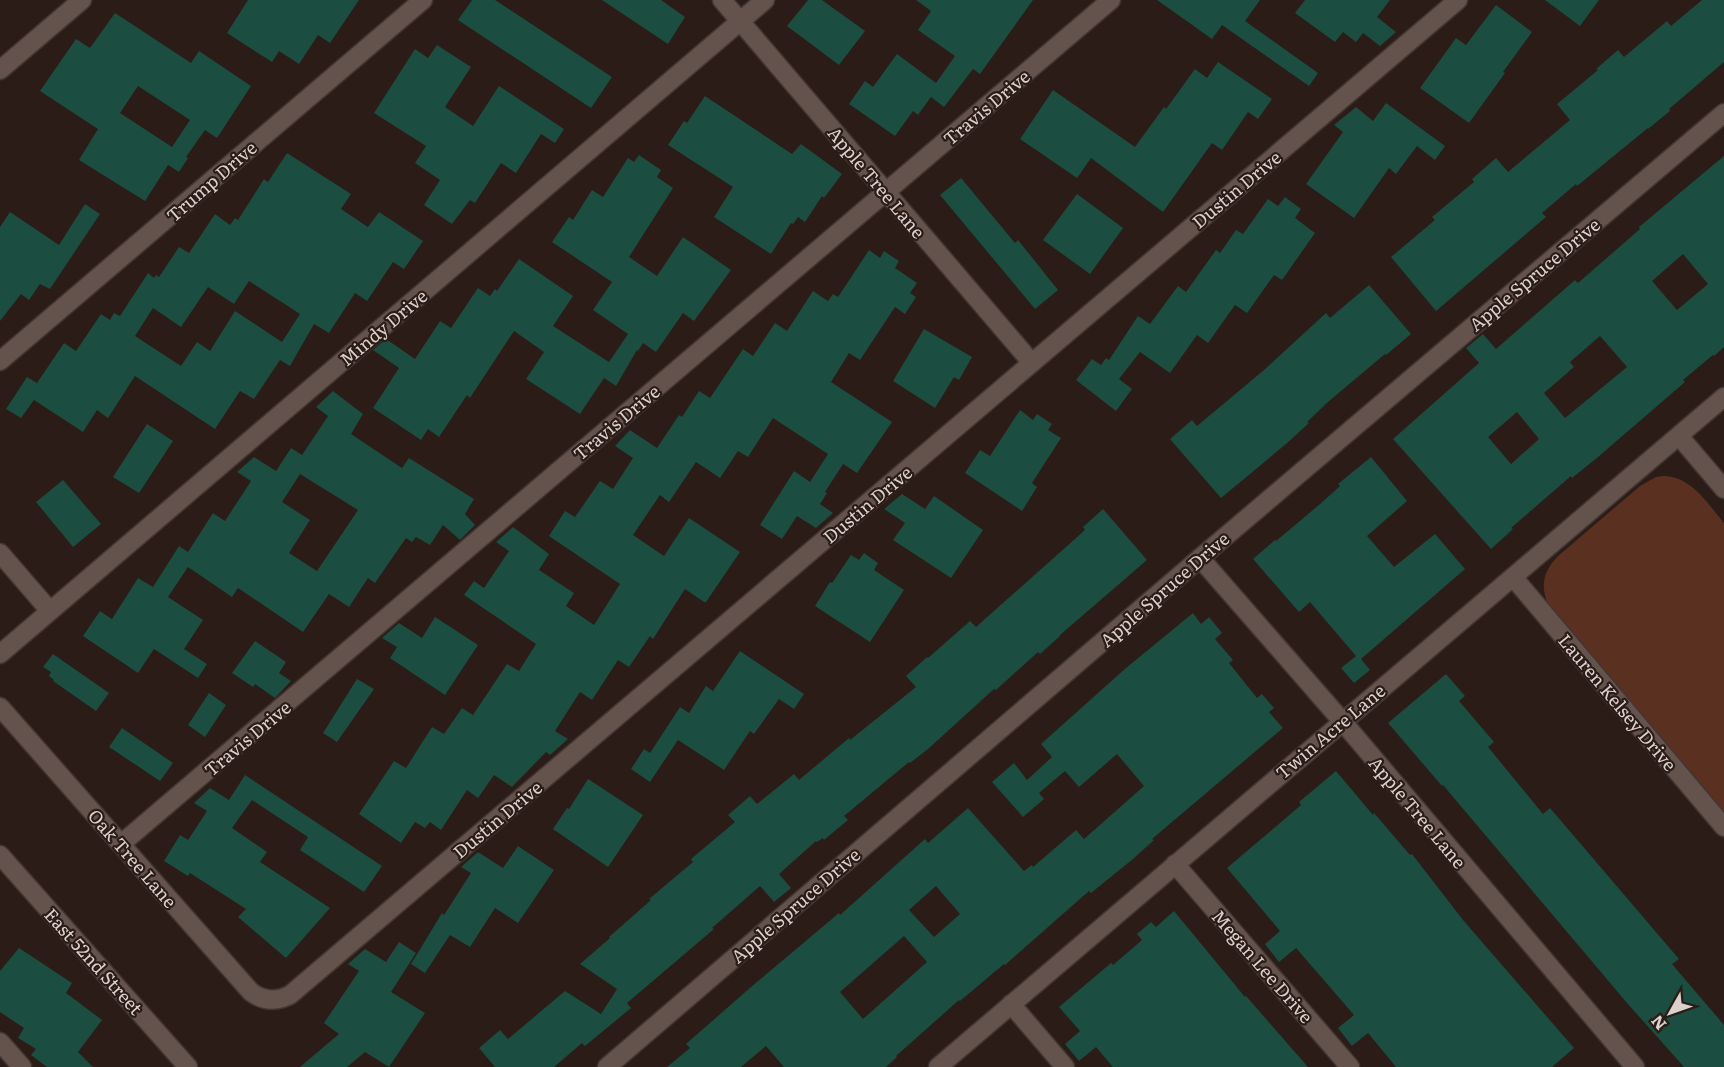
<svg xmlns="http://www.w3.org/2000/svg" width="1724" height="1067" viewBox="0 0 1724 1067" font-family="Literata,serif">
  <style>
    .green { fill: #5a3020 }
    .building { fill: #1b4d40; fill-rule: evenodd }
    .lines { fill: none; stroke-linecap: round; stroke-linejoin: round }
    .minor-casing { stroke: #423633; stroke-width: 21 }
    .minor { stroke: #64534d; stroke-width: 18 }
    .labels { text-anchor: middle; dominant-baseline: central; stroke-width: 4.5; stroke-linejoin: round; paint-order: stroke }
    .street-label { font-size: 18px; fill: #dad0cc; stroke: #2b1c17 }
  </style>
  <rect width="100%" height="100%" fill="#2b1c17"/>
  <path class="green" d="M1664 476C1692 477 1707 503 1724 523V812L1551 610C1540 589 1541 574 1558 556L1640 486 1656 477Z"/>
  <g class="building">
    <path d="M248 0H359L330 43 318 35 299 64 279 51 272 62 227 33Z"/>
    <path d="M472 0H495L612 77 591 108 458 20Z"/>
    <path d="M602 0H661L685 17 668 44Z"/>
    <path d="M808 0H822L865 31 839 65 787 26Z"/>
    <path d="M916 0H1033L980 74 973 69 944 107 931 97 918 115 913 111 895 136 849 104 865 81 873 87 897 54 936 83 955 56 918 30 931 11Z"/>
    <path d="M1157 0H1260L1245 21 1318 73 1309 86 1222 25 1212 39Z"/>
    <path d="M1305 0H1390L1377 17 1396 32 1380 46 1363 33 1356 42 1343 32 1335 42 1295 13Z"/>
    <path d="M1545 0H1599L1580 26Z"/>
    <path d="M1702 0H1724V62L1669 109 1670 111 1648 129V128L1577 186 1576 184 1542 213 1546 217 1436 311 1391 257 1435 220 1432 217 1474 182 1472 179 1496 158 1508 172 1570 120 1557 104 1598 70 1596 69 1618 50 1624 57 1667 21 1671 26Z"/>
    <path d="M1496 5 1532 32 1503 72 1505 73 1469 123 1420 88 1456 38 1466 45Z"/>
    <path d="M115 13 191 63 199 51 251 86 217 138 205 130 186 157 188 158 179 172 168 165 145 201 79 160 98 129 40 91 76 39 90 48ZM138 86 190 120 172 147 120 113Z"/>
    <path d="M437 45 471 67 445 107 473 126 499 86 564 129 555 143 541 134 516 173 501 163 475 203 470 200 452 224 424 205 440 180 415 163 426 146 374 113 415 49 428 58Z"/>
    <path d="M1218 62 1272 99 1258 119 1248 112 1222 150 1212 143 1163 212 1091 158 1077 178 1020 139 1053 90 1135 147 1164 107 1166 109 1195 69 1207 78Z"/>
    <path d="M705 96 792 154 801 144 842 174 824 198 822 196 805 222 798 217 793 224 791 223 771 254 714 217 733 187 668 145 684 121 687 123Z"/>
    <path d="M1386 103 1445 146 1435 160 1417 146 1396 174 1389 168 1354 218 1306 184 1343 132 1334 125 1356 107 1373 121Z"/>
    <path d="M287 153 351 194 341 209 368 227 379 212 423 241 404 269 393 262 367 301 355 293 329 333 314 324 290 366 280 360 254 399 240 391 215 429 135 376 108 418 97 410 83 432 34 400 21 418 6 409 27 377 37 383 64 343 76 351 101 314 110 320 114 313 120 316 148 273 154 278 156 275 159 277 179 247 189 253 215 214 230 225 235 218 238 220 264 179 268 182ZM249 281 300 314 282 342 235 311 210 351 197 342 181 366 135 336 153 308 181 327 208 287 234 304Z"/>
    <path d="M639 155 661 170 657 177 673 188 629 257 657 276 683 237 731 270 694 321 683 313 656 352 643 343 638 351 637 350 616 386 604 378 580 414 526 379 544 352 514 331 470 398 467 395 439 437 428 429 421 440 373 408 399 368 373 350 386 339 415 359 440 321 451 328 478 288 490 296 495 289 497 291 519 259 573 296 553 326 609 362 628 334 593 310 612 282 552 242 569 217 573 220 592 190 603 197 628 158 634 162Z"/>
    <path d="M1724 156V347L1714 356 1713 355 1683 380 1685 382 1598 457 1572 478 1571 476 1511 528 1513 529 1491 549 1393 439 1479 363 1466 348 1483 334 1496 349 1575 280 1578 283 1640 229 1639 227ZM1683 254 1708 284 1677 310 1652 281ZM1600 336 1627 367 1565 418 1544 393 1574 367 1570 362ZM1517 412 1539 439 1511 464 1488 437Z"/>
    <path d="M961 178 1015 243 1018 240 1058 290 1035 309 940 195Z"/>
    <path d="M1077 194 1123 228 1090 274 1043 240Z"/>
    <path d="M1285 197 1301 209 1295 218 1315 233 1282 280 1274 275 1247 313 1235 305 1208 343 1197 335 1170 373 1140 352 1119 379 1132 389 1116 411 1076 380 1092 359 1101 365 1106 358 1109 360 1138 316 1150 324 1178 286 1186 292 1216 250 1220 253 1236 230 1243 234 1268 199 1278 206Z"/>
    <path d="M85 204 100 214 50 289 40 284 29 300 21 294 0 321V227L10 212 59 245Z"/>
    <path d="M869 250 880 258 884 251 899 261 895 268 917 283 910 293 916 297 905 314 895 307 860 360 849 353 831 382 892 422 857 473 843 464 825 492 827 493 820 504 833 513 816 528 797 516 782 539 760 525 794 471 810 482 828 454 773 418 748 457 738 451 720 478 696 462 669 502 660 495 633 535 664 556 689 518 740 552 706 602H704L685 589 653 639 650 636 629 667 618 660 592 700 580 692 555 731 568 739 550 755 546 752 512 787 494 775 478 798 467 790 441 830 430 822 425 828 415 822 401 843 359 814 394 761 406 768 432 727 444 734 462 708 473 715 507 664 519 671 536 644 464 595 474 581 484 588 509 551 496 542 513 527 549 554 539 570 574 593 566 606 594 625 620 584 549 536 565 511 575 517 600 481 613 489 633 458 615 446 630 430 657 448 679 415 682 417 699 391 710 398 743 349 753 356 775 323 787 331 813 291 828 301 833 294 838 297Z"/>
    <path d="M1369 285 1411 334 1386 355 1385 354 1328 402 1307 422 1309 423 1286 444 1221 498 1170 439 1192 420 1197 426 1264 370 1326 313 1330 318Z"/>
    <path d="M924 329 972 357 959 380 954 377 935 408 893 381Z"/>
    <path d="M333 391 363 414 351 434 402 468 409 458 474 499 465 514 475 525 460 540 443 525 430 545 416 537 412 542 406 538 375 583 368 578 349 607 329 594 303 632 238 588 232 597 188 567 168 597 203 620 184 649 207 664 198 678 154 649 138 673 83 636 100 611 112 619 138 578 153 587 179 546 188 552 213 513 225 521 251 481 237 472 254 457 276 471 291 448 302 455 328 416 316 407ZM300 474 358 510 317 571 289 553 310 520 282 502Z"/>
    <path d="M1020 410 1033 420 1037 414 1052 424 1048 430 1061 438 1032 483 1037 487 1022 511 965 473 980 450 990 456Z"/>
    <path d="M147 424 173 441 139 493 113 477Z"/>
    <path d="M1371 457 1407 501 1367 536 1394 567 1435 534 1465 569 1361 659 1370 670 1354 683 1341 668 1356 656 1310 602 1299 612 1253 559 1275 540 1276 541 1320 504 1340 486 1338 484Z"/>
    <path d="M63 480 101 524 73 547 36 502Z"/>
    <path d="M902 494 925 509 934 496 983 530 951 578 893 540 905 523 884 509Z"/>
    <path d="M1103 509 1147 560 1060 635V636L1040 654 1038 652 996 690 994 689 928 749 910 763 909 762 844 816 848 820 824 840 823 838 817 842 816 841 779 874 791 888 774 902 760 886 712 928 714 929 627 1003 631 1008 585 1046 582 1043 554 1067H495L479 1048 500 1030 508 1039 565 991 601 1014 617 989 580 964 610 938 609 937 651 900 649 899 693 862 691 859 735 822 728 815 750 796 757 804 794 774 799 780 849 738 850 740 916 687 906 676 927 657 928 658 970 621 976 627 1085 530 1083 527Z"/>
    <path d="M864 553 878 563 874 570 904 590 870 642 815 606 830 582 832 583 851 555 859 560Z"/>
    <path d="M1193 613 1201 624 1209 617 1222 633 1215 639 1233 660 1229 663 1257 698 1262 694 1274 708 1269 712 1283 728 1152 839 1154 840 1133 859 1091 893 1089 891 1005 965 1004 964 960 1001 959 1000 896 1056 897 1057 886 1067H784L766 1046 741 1067H667L690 1048 686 1044 751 987 839 913 840 915 925 839 928 843 968 808 1024 871 1032 865 1033 867 1076 830 1084 839 1144 786 1117 754 1079 787 1065 771 1039 793 1044 799 1023 817 992 782 1014 763 1027 780 1052 757 1041 744 1126 668ZM936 886 960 914 934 937 909 910ZM904 936 927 962 863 1019 840 992Z"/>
    <path d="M435 617 478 645 445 695 390 658 397 647 382 638 399 623 422 638Z"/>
    <path d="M255 641 286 662 279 673 291 681 275 698 255 684 253 687 232 673Z"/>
    <path d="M740 651 804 694 794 709 779 699 754 734 750 731 724 770 678 740 650 782 631 769 644 749 650 753 680 707 689 713 706 686 713 691Z"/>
    <path d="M53 654 109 693 96 711 53 681 54 680 49 676 51 672 43 667Z"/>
    <path d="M1446 674 1465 696 1459 701 1494 742 1488 747 1543 814 1550 808 1679 959 1672 964 1724 1025V1067H1684L1627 1003 1443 785 1442 786 1388 723Z"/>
    <path d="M357 679 374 689 337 742 323 733Z"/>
    <path d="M209 693 226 705 205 737 188 725Z"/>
    <path d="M122 728 173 763 160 781 109 747Z"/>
    <path d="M1336 771 1373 815 1374 813 1410 855 1412 854 1463 920 1574 1048 1552 1067H1396L1368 1033 1352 1046 1338 1028 1354 1015 1296 948 1279 962 1265 944 1280 931 1227 868 1301 805 1299 802Z"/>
    <path d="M245 775 382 866 364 892 300 850 308 837 252 800 232 828 267 852 260 862 330 908 286 958 238 917 246 909 190 873 188 876 164 861 180 835 188 840 207 811 194 803 210 788 229 800Z"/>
    <path d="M588 779 643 815 608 867 553 829 567 808 569 809Z"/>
    <path d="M518 846 554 870 518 923 495 908 470 947 450 935 425 973 411 964 442 913 444 915 471 873 461 867 478 852 503 868Z"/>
    <path d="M1174 911 1245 997 1246 996 1308 1067H1113L1096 1047 1079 1061 1065 1044 1080 1031 1059 1007 1111 963 1113 965 1142 940 1137 934 1151 922 1156 927Z"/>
    <path d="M399 942 416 953 391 992 425 1013 389 1067 365 1052 347 1067H300L339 1034 324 1023 359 971 348 964 365 949 386 962Z"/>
    <path d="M19 948 72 983 66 993 102 1020 78 1052 93 1067H47L31 1055 36 1049 18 1038 24 1028 0 1012V971Z"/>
  </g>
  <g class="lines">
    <g class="minor-casing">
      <g id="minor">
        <path d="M722 0 1032 363"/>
        <path d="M0 70 82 0"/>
        <path d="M0 361 423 0"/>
        <path d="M1679 436 1724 489"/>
        <path d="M0 553 50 611"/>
        <path d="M1200 558 1342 721 1635 1067"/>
        <path d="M1513 577 1724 827"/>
        <path d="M0 654 765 0"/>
        <path d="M0 707 251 992C263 1001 276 1002 290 995L1458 0"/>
        <path d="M121 844 1111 0"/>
        <path d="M0 855 188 1067"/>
        <path d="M1175 864 1350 1067"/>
        <path d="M1011 1004 1065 1067"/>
        <path d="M0 1042 22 1067"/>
        <path d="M607 1067 1200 558 1724 113"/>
        <path d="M938 1067 1724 397"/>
      </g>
    </g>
    <use href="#minor" class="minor"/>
  </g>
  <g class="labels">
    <g class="street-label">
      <text transform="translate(986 107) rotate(-40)">Travis Drive</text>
      <text transform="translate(211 181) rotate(-41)">Trump Drive</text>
      <text transform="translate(877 182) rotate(50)">Apple Tree Lane</text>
      <text transform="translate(1236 189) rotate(-40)">Dustin Drive</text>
      <text transform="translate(1534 274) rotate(-40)">Apple Spruce Drive</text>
      <text transform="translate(383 327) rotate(-40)">Mindy Drive</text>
      <text transform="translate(616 422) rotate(-40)">Travis Drive</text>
      <text transform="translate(867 504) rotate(-40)">Dustin Drive</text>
      <text transform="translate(1164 589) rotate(-41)">Apple Spruce Drive</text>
      <text transform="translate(1618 702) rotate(50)">Lauren Kelsey Drive</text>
      <text transform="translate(1330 731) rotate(-40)">Twin Acre Lane</text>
      <text transform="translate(247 738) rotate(-40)">Travis Drive</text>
      <text transform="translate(1418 812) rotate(50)">Apple Tree Lane</text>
      <text transform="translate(497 819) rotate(-40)">Dustin Drive</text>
      <text transform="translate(133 858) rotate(49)">Oak Tree Lane</text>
      <text transform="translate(795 905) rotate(-41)">Apple Spruce Drive</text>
      <text transform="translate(94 961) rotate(48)">East 52nd Street</text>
      <text transform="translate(1263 966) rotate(49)">Megan Lee Drive</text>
    </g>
  </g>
  <g transform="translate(1670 1013) rotate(230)" stroke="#2b1c17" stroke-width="4.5" paint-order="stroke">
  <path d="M0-4.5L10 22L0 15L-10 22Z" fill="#dad0cc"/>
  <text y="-9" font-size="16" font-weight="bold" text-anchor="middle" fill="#dad0cc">N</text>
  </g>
</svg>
